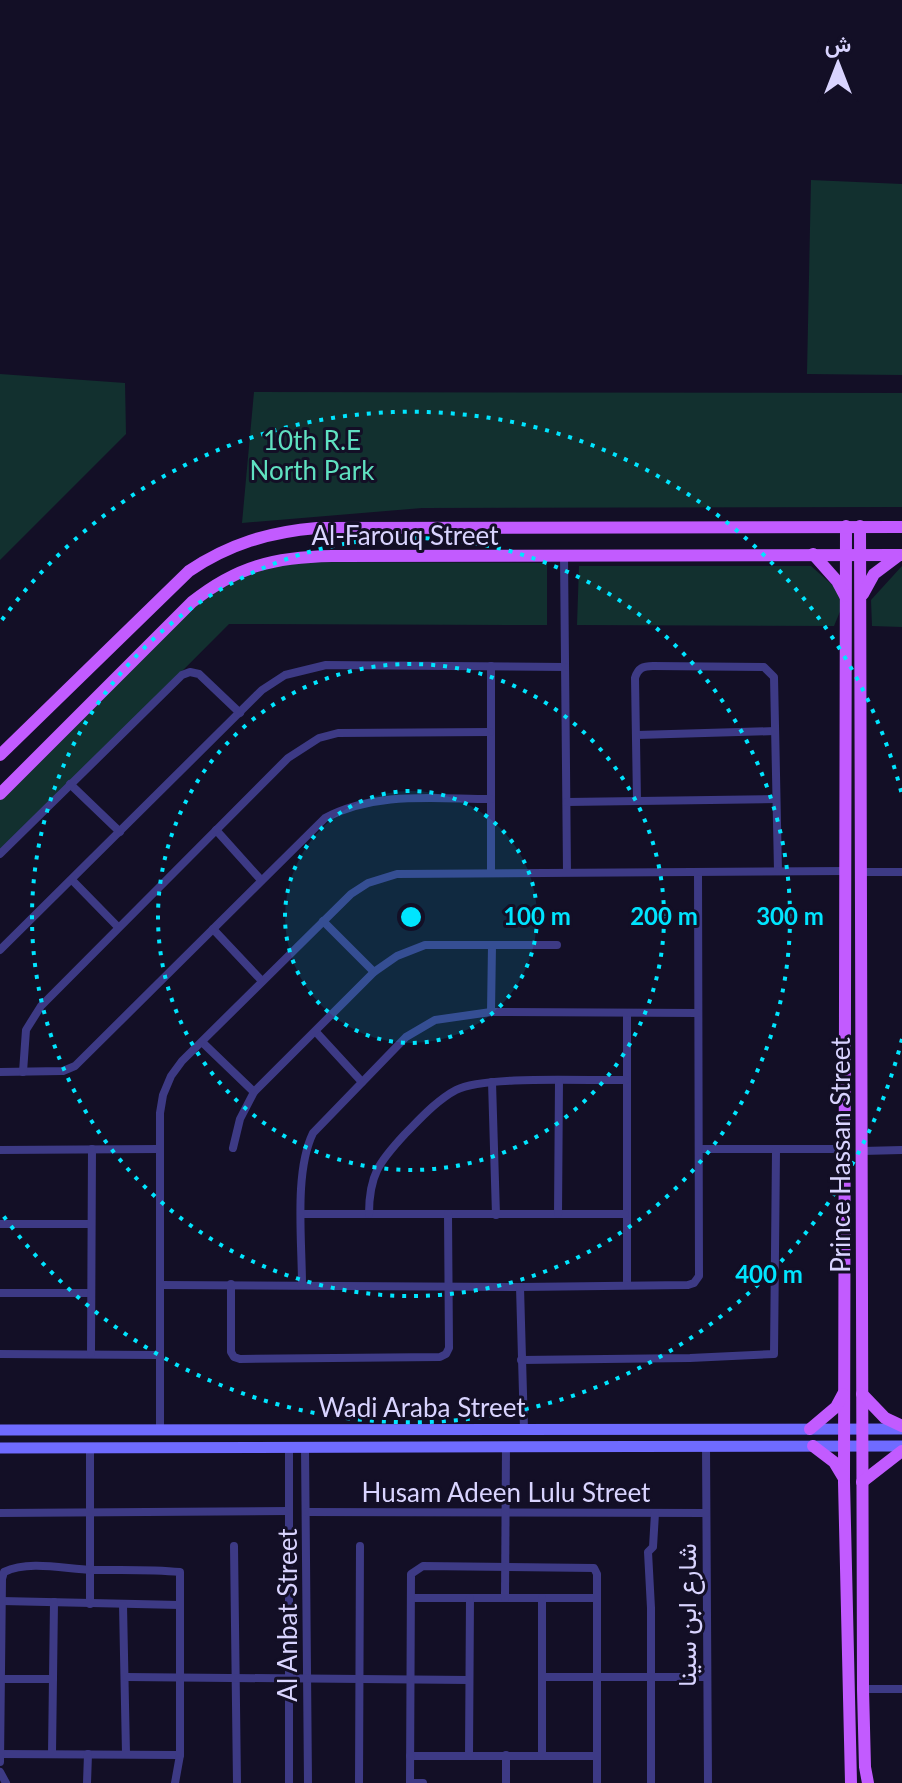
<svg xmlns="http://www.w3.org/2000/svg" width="902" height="1783" viewBox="0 0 902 1783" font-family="Lato,Vazirmatn,sans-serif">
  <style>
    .green { fill: #12302f }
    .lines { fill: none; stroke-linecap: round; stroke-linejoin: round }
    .minor { stroke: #3d3a85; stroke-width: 8 }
    .secondary { stroke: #6f6bff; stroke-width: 11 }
    .primary { stroke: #c25bff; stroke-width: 12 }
    .ring { fill: none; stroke: #00e5ff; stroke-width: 4; stroke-dasharray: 4 8 }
    .labels { text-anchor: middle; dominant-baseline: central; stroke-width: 6; stroke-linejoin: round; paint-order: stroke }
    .park-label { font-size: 26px; fill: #5fe0c0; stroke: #130f26 }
    .street-label { font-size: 26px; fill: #d9d4ff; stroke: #130f26 }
    .centre { fill: #00e5ff; stroke: #130f26; stroke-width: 4 }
    .ring-label { font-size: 24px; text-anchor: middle; font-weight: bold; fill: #00e5ff; stroke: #130f26; stroke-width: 6; stroke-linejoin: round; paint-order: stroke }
  </style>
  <rect width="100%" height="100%" fill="#130f26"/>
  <g class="green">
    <path d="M811 180 902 184V375L807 374Z"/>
    <path d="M0 374 125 383 126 434 0 560Z"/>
    <path d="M254 392 902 393V507L422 508 242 523Z"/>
    <path d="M291 562 547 563V625L229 624 0 854V795L212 586 267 565Z"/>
    <path d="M579 566H811L846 597 834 626 577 625Z"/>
    <path d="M902 566V627L872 626 871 600Z"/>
  </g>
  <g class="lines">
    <g class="minor">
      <path d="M564 556 567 872"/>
      <path d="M491 666V872"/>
      <path d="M637 735 775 731"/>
      <path d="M70 784 120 832"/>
      <path d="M637 801 635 678C638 668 643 666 653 666L764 667 774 677 778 871"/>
      <path d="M567 802 776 799"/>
      <path d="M216 830 261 880"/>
      <path d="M0 854 182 675 190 672 199 674 240 713"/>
      <path d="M861 872H902"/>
      <path d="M72 880 118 927"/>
      <path d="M323 921 374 972"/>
      <path d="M213 929 262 981"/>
      <path d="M0 950 262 690 285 675 326 665 565 667"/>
      <path d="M491 1012 492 945"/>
      <path d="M627 1014V1285"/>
      <path d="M316 1032 362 1082"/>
      <path d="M202 1042 254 1092"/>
      <path d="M0 1072 63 1071 75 1066 325 818C376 791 435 799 491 799"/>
      <path d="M23 1072 26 1030 41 1006 288 758 319 738 338 733 490 732"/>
      <path d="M492 1082 496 1215"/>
      <path d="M233 1148 240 1119 254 1092 374 972 397 956 425 945H557"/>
      <path d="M700 1149H844"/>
      <path d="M0 1150 159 1149"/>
      <path d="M862 1151 902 1150"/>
      <path d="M302 1214H625"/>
      <path d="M369 1214C369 1175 379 1162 405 1134 420 1119 437 1100 456 1090 485 1075 589 1081 626 1080"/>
      <path d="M558 1214 559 1081"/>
      <path d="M0 1224H91"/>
      <path d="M231 1284V1352L234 1357 240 1359 440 1357 446 1354 449 1348 448 1214"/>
      <path d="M160 1285 520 1287 688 1285 694 1283 699 1276 698 872"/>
      <path d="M302 1285C302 1240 294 1172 313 1133L406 1037 435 1020 491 1012 698 1013"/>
      <path d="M520 1287 524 1429"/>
      <path d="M0 1293H91"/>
      <path d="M0 1354 158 1355"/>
      <path d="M91 1354 92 1149"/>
      <path d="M521 1360 690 1358 774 1354 776 1151"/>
      <path d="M160 1430V1113L163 1095 171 1076 182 1061 351 894 368 883 397 874 845 871"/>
      <path d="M706 1446 708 1783"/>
      <path d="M90 1447V1604"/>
      <path d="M305 1447 308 1783"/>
      <path d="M306 1512 706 1513"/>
      <path d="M0 1513 289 1511"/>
      <path d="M234 1546 237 1783"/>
      <path d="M411 1598H597"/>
      <path d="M505 1598 506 1447"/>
      <path d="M2 1601 180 1605"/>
      <path d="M123 1605 126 1754"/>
      <path d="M126 1677 469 1680"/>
      <path d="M543 1677H707"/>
      <path d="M0 1679H53"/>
      <path d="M863 1689H902"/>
      <path d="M52 1753 54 1602"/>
      <path d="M0 1754 180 1755"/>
      <path d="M469 1755 470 1598"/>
      <path d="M506 1755V1783"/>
      <path d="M542 1755V1598"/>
      <path d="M410 1756H597"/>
      <path d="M0 1762 2 1579 4 1572C30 1560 64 1569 92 1570 122 1570 151 1569 180 1572V1755L175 1783"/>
      <path d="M0 1772 6 1783"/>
      <path d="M87 1783 88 1754"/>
      <path d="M289 1783V1447"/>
      <path d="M359 1783 360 1546"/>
      <path d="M423 1783H410L411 1574 423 1566 594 1568 597 1574V1783"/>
      <path d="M651 1783V1608L648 1552 653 1547 655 1513"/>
    </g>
    <g class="secondary">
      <path d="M0 1430 902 1429"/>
      <path d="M0 1448 902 1446"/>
    </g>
    <g class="primary">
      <path d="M846 526 844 1482 851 1783"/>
      <path d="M860 526 863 1689 865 1767 868 1783"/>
      <path d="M813 554 837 581 845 596"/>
      <path d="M863 594 874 574 898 556"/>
      <path d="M0 755 189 571C229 544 269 532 317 528L902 527"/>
      <path d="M0 794 192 602C237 566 275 557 332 556L902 555"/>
      <path d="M862 1394 885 1418 902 1426"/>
      <path d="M810 1429 836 1407 843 1394"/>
      <path d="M813 1446 834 1462 843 1477"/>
      <path d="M862 1482 902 1451"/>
    </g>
  </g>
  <circle cx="411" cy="917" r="126" fill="#00e5ff" fill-opacity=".12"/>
  <g class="ring">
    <circle cx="411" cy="917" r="126"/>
    <circle cx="411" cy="917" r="253"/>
    <circle cx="411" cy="917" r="379"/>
    <path d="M902 1039A506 506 0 0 1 2 1214M2 620A506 506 0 0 1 902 795"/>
  </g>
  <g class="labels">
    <g class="park-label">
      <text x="312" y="440">10th R.E<tspan x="312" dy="30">North Park</tspan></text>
    </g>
    <g class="street-label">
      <text x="405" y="535">Al-Farouq Street</text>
      <text transform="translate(840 1155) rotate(-90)">Prince Hassan Street</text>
      <text x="422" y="1407">Wadi Araba Street</text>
      <text x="506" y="1492">Husam Adeen Lulu Street</text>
      <text transform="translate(287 1615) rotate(-90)">Al Anbat Street</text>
      <text transform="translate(686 1615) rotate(-90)">شارع ابن سينا</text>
    </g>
  </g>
  <circle cx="411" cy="917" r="12" class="centre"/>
  <g class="ring-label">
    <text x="537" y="925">100 m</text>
    <text x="664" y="925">200 m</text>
    <text x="790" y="925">300 m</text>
    <text x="769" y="1283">400 m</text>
  </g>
  <g transform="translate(838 64)" stroke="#130f26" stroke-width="6" paint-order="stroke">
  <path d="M0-6L14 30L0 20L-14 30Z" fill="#d9d4ff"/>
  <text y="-12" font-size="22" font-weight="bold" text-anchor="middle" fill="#d9d4ff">ش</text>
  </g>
</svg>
